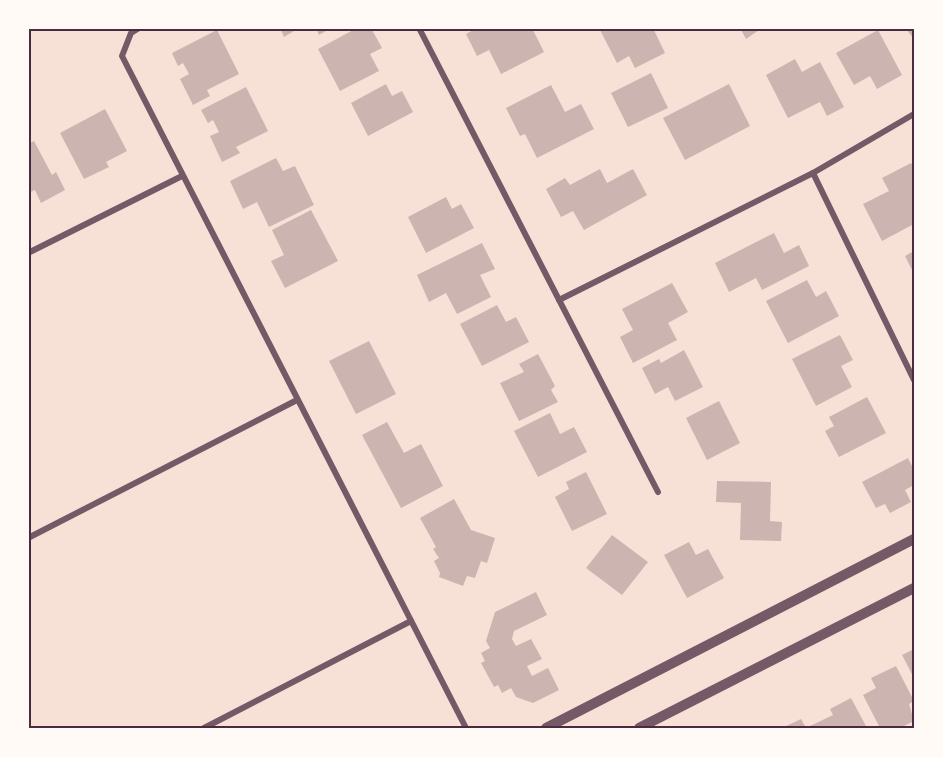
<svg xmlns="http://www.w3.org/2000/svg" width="943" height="757" viewBox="0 0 943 757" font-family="Roboto,sans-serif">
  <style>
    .building { fill: #ccb4b1 }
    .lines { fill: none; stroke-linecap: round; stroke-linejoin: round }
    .minor { stroke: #755966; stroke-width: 6 }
    .tertiary { stroke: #755966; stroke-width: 10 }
    .neatline { fill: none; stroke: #4a2c40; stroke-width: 2 }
  </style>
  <rect width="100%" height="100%" fill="#f7e1d7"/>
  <g class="building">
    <path d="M280 28H299L284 37Z"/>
    <path d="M316 28H331L319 35Z"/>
    <path d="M357 28H371L382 48 370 54 379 71 340 91 318 49Z"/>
    <path d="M477 28H532L544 52 501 74 489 50 477 56 466 34Z"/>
    <path d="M599 28H653L665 53 635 68 629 56 617 63Z"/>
    <path d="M740 28H762L746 39Z"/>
    <path d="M905 28H914V39Z"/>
    <path d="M217 30 239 74 207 90 210 96 193 105 180 79 189 74 183 63 178 66 172 53Z"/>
    <path d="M878 30 902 75 877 89 870 76 854 85 836 53Z"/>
    <path d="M795 59 802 72 820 62 844 107 827 116 820 102 788 118 766 75Z"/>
    <path d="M651 73 668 108 628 127 611 93Z"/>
    <path d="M386 84 392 96 402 91 413 112 368 136 351 103Z"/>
    <path d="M729 84 750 126 685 160 663 118Z"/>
    <path d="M551 85 565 112 581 104 594 129 537 158 525 134 520 136 506 108Z"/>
    <path d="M246 87 268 131 236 147 240 153 222 162 210 136 219 132 213 120 208 123 201 110Z"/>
    <path d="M105 109 127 151 106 162 109 167 84 179 60 133Z"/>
    <path d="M34 141 52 175 56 172 65 190 41 203 35 190 28 193V144Z"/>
    <path d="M276 158 283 171 295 166 314 205 269 227 257 202 243 209 230 181Z"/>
    <path d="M911 163 914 168V224L882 241 863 204 889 191 882 178Z"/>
    <path d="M600 169 607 183 633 169 647 195 584 230 573 211 561 217 546 189 565 178 570 185Z"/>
    <path d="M446 197 452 209 461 204 474 228 426 253 408 217Z"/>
    <path d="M311 210 338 261 285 288 271 261 284 255 272 230Z"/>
    <path d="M774 233 784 253 799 245 809 266 762 290 756 278 729 292 715 263Z"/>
    <path d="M482 243 495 269 480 275 491 297 457 314 446 293 429 302 417 275Z"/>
    <path d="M914 251V274L905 256Z"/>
    <path d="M807 280 816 297 826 291 839 316 788 343 766 301Z"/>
    <path d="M672 283 688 312 668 323 677 340 633 363 620 337 633 330 622 309Z"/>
    <path d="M497 305 506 322 516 317 529 342 482 366 460 324Z"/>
    <path d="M840 335 853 360 841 366 852 387 816 406 792 359Z"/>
    <path d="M369 341 396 394 356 414 329 361Z"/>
    <path d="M684 350 703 387 675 401 668 387 655 394 642 368 659 359 661 363Z"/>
    <path d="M538 354 555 386 551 390 558 402 519 421 500 383 524 372 519 364Z"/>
    <path d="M867 397 886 433 839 457 825 431 834 426 829 417Z"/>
    <path d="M719 401 740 443 707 460 686 418Z"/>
    <path d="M550 413 560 434 574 427 587 452 538 477 514 431Z"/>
    <path d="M387 422 404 453 421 444 443 486 401 508 362 435Z"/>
    <path d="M908 458 914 470V485L905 490 911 502 890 513 885 504 876 508 862 482Z"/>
    <path d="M586 472 607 514 572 531 555 497 569 489 566 482Z"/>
    <path d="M717 481 771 482 770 521 782 522 781 541 740 540 741 503 716 502Z"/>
    <path d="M454 499 471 530 495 538 487 563 481 561 475 578 467 576 463 586 439 577 440 573 434 561 439 558 433 549 436 547 420 518Z"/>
    <path d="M612 535 648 562 622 595 586 568Z"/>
    <path d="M689 542 696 555 708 549 724 578 687 598 664 555Z"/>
    <path d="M536 592 547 615 514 631 512 639 516 646 531 639 542 659 527 666 532 676 548 668 559 690 533 703 516 697 511 688 502 693 498 685 494 687 481 663 485 661 481 653 490 648 486 641 495 612Z"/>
    <path d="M914 649V678L902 655Z"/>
    <path d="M896 666 914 701 909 704 914 721 900 728H880L863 695 876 688 871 678Z"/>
    <path d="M851 698 867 728H811L810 726 833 715 830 709Z"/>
    <path d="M801 719 806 728H782Z"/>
  </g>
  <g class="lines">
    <g class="minor">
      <path d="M139 28 131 33 122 56 466 728"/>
      <path d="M419 28 658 492"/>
      <path d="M813 173 914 380"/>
      <path d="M28 253 182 176"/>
      <path d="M559 300 813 173 914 114"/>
      <path d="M28 538 297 400"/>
      <path d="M204 728 411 621"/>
    </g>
    <g class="tertiary">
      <path d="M546 728 914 539"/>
      <path d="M639 728 914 588"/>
    </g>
  </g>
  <rect width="943" height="757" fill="none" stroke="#fffaf5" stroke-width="60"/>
  <rect x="30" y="30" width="883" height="697" class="neatline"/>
</svg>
